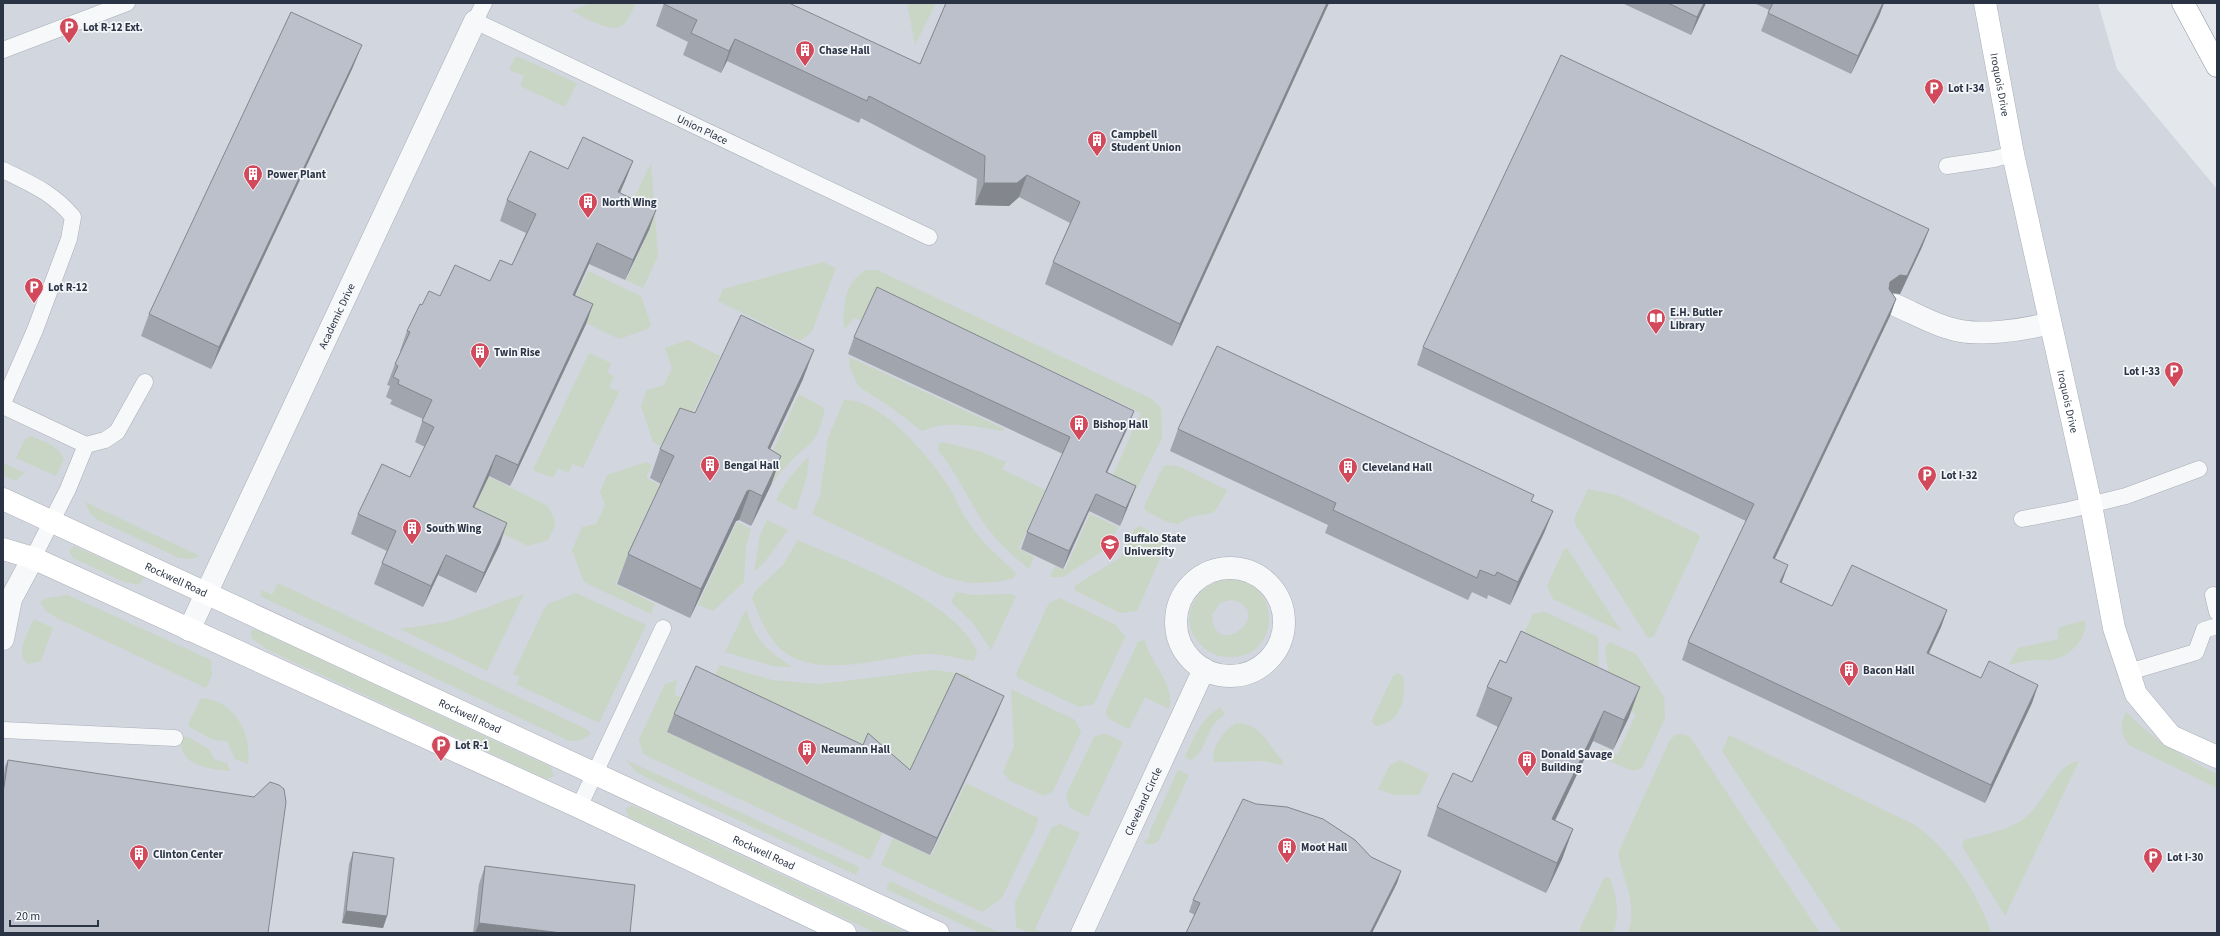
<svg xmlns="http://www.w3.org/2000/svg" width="2220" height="936" viewBox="0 0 2220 936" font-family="'Source Sans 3',sans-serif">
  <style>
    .built { fill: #d2d6de }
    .green { fill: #c9d6c5; fill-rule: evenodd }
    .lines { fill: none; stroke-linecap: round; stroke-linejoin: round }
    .lane-casing { stroke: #a9aeb7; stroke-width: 17 }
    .street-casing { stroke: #a9aeb7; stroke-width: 23 }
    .secondary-casing { stroke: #a9aeb7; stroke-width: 23 }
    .highway-casing { stroke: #8b94a3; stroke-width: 23 }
    .lane { stroke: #f7f8fa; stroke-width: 16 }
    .street { stroke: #f7f8fa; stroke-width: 22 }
    .secondary { stroke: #fff; stroke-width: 22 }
    .highway { stroke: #fff; stroke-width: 22 }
    .wall { fill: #a1a5ae }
    .shaded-wall { fill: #83868d }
    .building { fill: #bbc0ca; stroke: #83868d }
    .labels { text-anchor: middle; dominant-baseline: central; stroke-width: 3.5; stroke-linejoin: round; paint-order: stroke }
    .poi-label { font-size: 11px; font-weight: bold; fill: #2b3445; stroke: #f4f6f9; text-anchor: start }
    .street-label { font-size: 11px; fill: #2b3445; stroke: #f4f6f9 }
  </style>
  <rect width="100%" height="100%" fill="#e4e7ec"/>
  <path class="built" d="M3 3H2098L2117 69 2217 189V933H3Z"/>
  <g class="green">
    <path d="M590 3H636C632 10 629 20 623 25 612 35 583 16 571 11Z"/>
    <path d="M907 3H936L915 45Z"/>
    <path d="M516 56 577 83 565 107 520 86 524 76 509 70Z"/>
    <path d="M651 163 658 256 643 288 626 280 650 229 625 217Z"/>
    <path d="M823 262 836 268 812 331 802 340H798L718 301 723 289Z"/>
    <path d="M866 270H877L1152 399 1161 408 1162 438 1131 500 1107 488 1141 413 878 288 861 321 854 318 844 330C843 306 844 283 866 270Z"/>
    <path d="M588 271 641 296 651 325 648 329 619 339 567 314Z"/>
    <path d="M688 340 720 356 680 440 667 434 661 446 653 442 641 406 647 390 664 385 672 368 665 348Z"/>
    <path d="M589 353 611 363 607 373 614 376 609 387 619 392 583 468 573 464 568 473 558 468 553 478 533 470Z"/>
    <path d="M849 357 1005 429 1003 431C977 427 947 419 922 431L890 407 858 386 850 368Z"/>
    <path d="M799 394 824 408C825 415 817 438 811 443 796 455 783 468 772 484L760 479Z"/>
    <path d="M844 400C879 398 924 451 942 477 953 491 958 507 968 522 980 541 999 557 1016 573L1014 578 997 582 970 583 945 577 812 514 820 495 828 438Z"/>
    <path d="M31 436C44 442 58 445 64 459L56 476 16 458 25 439Z"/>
    <path d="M942 442 982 452 1006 462 1002 469 1045 490 1019 548 1034 557 1029 569C1012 555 994 539 982 520 967 497 956 472 938 450L939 443Z"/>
    <path d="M809 457 807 477 796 510 776 500C784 484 795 469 809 457Z"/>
    <path d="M646 462 652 465 646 478 660 485 637 532 640 533 615 584 655 604 651 614 584 582 572 550 582 527 596 524 605 505 600 492 607 475Z"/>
    <path d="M3 463 25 473 15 481 3 475Z"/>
    <path d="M1166 465 1178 466 1227 490 1216 510 1212 513 1190 517 1178 524 1167 522 1146 511 1144 508 1145 504 1163 467Z"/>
    <path d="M489 477 548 506 556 523 548 540 528 546 470 518Z"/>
    <path d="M1588 489 1617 495 1698 534 1700 538 1654 636 1648 638 1575 524V517Z"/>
    <path d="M85 502 200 556 191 559 179 558 98 520 91 514Z"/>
    <path d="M1090 514 1118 527 1109 547 1063 577H1050L1055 566 1065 570Z"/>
    <path d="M767 520 788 530 764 563 754 572 760 535Z"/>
    <path d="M737 522 751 529 746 547 744 582 713 611 698 605Z"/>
    <path d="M1139 526 1160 536 1165 547 1137 611 1120 613 1074 590 1076 585 1121 557 1134 529Z"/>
    <path d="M798 540C849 563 955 599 977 652L974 661C959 659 941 653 926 654 914 654 901 657 889 659 852 665 797 676 772 639 763 627 758 613 752 598L756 590 783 565Z"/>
    <path d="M74 546 144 577 139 585 124 582 73 558 69 551Z"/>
    <path d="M1567 548 1622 632 1553 599 1547 586 1564 549Z"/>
    <path d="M1223 578C1284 575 1283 660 1228 657 1219 657 1210 653 1203 647 1176 623 1193 588 1223 578ZM1232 600C1278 612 1214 663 1212 615L1221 602Z"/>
    <path d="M278 583 586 729 591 734 579 741H569L260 596 262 590 272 595Z"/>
    <path d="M956 592 974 595 1011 594 1016 596 991 650 973 623 951 602Z"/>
    <path d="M576 593 646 625 599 723 516 684 520 677 513 674 544 609 548 604Z"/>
    <path d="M524 594 487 671 400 629 446 622Z"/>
    <path d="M68 595 211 660 212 675 206 688 57 618 46 611 40 602 47 598Z"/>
    <path d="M1060 598 1116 625 1125 637 1094 704 1079 707 1018 678 1016 674 1049 603Z"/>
    <path d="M746 609C756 641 764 648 792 667L772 666 725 652Z"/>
    <path d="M1541 612 1548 613 1598 637 1599 686 1513 656 1533 614Z"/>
    <path d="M34 619 53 628 41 661 29 664C13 655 29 631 34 619Z"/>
    <path d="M2085 620C2088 638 2070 657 2052 660 2047 661 2042 659 2037 660 2027 660 2018 663 2009 665L2018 648 2059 639 2057 632 2060 627Z"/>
    <path d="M255 629 551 767 554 776 546 779 270 651 251 638V631Z"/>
    <path d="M1145 640C1149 663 1177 685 1169 709L1145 697 1129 729 1111 720 1106 715V710L1138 642Z"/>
    <path d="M1610 642 1636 654 1664 697 1665 718 1642 768 1633 771 1598 756 1602 748 1617 755 1636 714 1604 698 1610 684 1605 647Z"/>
    <path d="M720 665 772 680 820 684 935 670 968 675 974 685 949 689 904 782 707 690Z"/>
    <path d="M1397 673 1403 676C1407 697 1401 723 1376 726L1372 723V720L1393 676Z"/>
    <path d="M677 680 675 695 683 698 667 732 882 833 870 860 643 754 639 739 665 684Z"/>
    <path d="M1011 689 1075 720 1081 732 1053 791 1045 796 1010 781 1003 772 1014 746Z"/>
    <path d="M201 698C235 700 252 734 248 764L235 759 227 741 213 740 190 727 188 724Z"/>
    <path d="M1221 707 1225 715C1205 724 1207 755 1190 760L1185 757C1194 737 1201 718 1221 707Z"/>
    <path d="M2126 712C2152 739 2184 758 2217 774V788L2129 745C2120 733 2120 725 2126 712Z"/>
    <path d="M1237 723C1261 723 1268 745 1283 761V765L1262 761 1214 762C1209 750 1226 727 1237 723Z"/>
    <path d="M1104 733 1123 742 1088 817 1070 808 1066 795 1094 737Z"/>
    <path d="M1682 734 1689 736 1694 743 1820 933H1628C1638 904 1623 880 1618 853L1670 740 1675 735Z"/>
    <path d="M1729 735 1915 825C1949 849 1978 893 1991 933H1842L1722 751Z"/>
    <path d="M183 737H188L209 749 214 759 227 763 230 771C212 770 173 764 183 737Z"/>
    <path d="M626 760 859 867 856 875 647 778 635 771Z"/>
    <path d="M1400 760 1429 774 1419 795H1394L1378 789 1390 765Z"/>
    <path d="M2079 761 2005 916 1962 846 1964 840C1988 833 2016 830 2033 810 2044 797 2052 780 2064 768L2071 763Z"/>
    <path d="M1178 770 1189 775 1158 842 1150 845 1144 843 1146 839 1148 840 1150 834 1149 833Z"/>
    <path d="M966 783 1038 818 1037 825 1002 898 982 912 881 865 893 838 931 856Z"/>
    <path d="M631 805 634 806 906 933H876L629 817 625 810Z"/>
    <path d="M1060 824 1080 833 1035 929 1043 933H1029L1016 927 1015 903 1052 827Z"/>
    <path d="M1607 877 1610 878C1616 897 1621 913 1613 933H1580V928L1604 878Z"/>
    <path d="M890 881 1000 933H980L886 889Z"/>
  </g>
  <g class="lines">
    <g class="lane-casing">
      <g id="lane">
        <path id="s1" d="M484 3 475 21 929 237"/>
        <path d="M3 50 127 3"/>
        <path d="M1947 166 1994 159 2013 154"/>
        <path d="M3 170C31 184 52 192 73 217L69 239 35 330 3 403"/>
        <path d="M3 406 86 445 68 489 33 558"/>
        <path d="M86 445 105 440 117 432 145 382"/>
        <path d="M2022 519 2069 510 2126 496 2199 469"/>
        <path d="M2213 595 2217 612"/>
        <path d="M2129 672 2196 652 2204 630 2217 626"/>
        <path d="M3 730 175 738"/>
        <path d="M579 807 663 628"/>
      </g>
    </g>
    <g class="street-casing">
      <g id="street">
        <path d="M1895 305C1914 313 1932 324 1952 329 1977 337 2025 330 2050 323"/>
        <circle cx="1230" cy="622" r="54"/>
        <path id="s2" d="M189 630 475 21"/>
        <path d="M3 639 11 599 33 558"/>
        <path id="s3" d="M1082 933 1204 669"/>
      </g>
    </g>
    <g class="secondary-casing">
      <g id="secondary">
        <path id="s4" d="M1985 3 2013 154 2091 505 2114 628 2136 694 2171 736 2217 757"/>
        <path id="s5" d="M3 499 938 933"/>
        <path d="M3 549 33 558 579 807 845 933"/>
      </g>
    </g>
    <g class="highway-casing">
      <path id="highway" d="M2183 3 2217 66"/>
    </g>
    <use href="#lane" class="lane"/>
    <use href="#street" class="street"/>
    <use href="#secondary" class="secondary"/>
    <use href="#highway" class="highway"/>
  </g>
  <g class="wall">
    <path d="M664 3 920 64 946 3H1329L1172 346 1045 284 1053 262 1070 223 1019 197 1009 206 975 205 977 179 861 118 859 123 727 61 721 73 683 55 688 42 656 26Z"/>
    <path d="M1622 3H1706L1691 35Z"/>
    <path d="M1754 3H1884L1879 16 1851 74 1761 31 1769 10Z"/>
    <path d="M353 67 211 369 141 336 149 314Z"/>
    <path d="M633 161 625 181 620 193 656 210 649 230 625 280 589 264 575 295 593 304 586 324 510 486 489 476 474 507 500 544 476 593 438 575 423 607 374 584 382 563 387 551 351 534 358 514 410 477 425 447 415 442 423 419 390 404 392 400 386 397 390 386 387 385 395 364 401 352 400 351 407 331 422 305 440 296 490 281 512 265 526 233 500 221 507 200 568 169Z"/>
    <path d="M1929 229 1922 247 1900 294 1893 293H1892L1896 299 1890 316 1775 558 1782 583 1832 606 1947 610 1941 627 1929 653 1981 678 2038 685 2032 703 1985 803 1682 660 1688 642 1746 521 1417 365 1423 347Z"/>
    <path d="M854 337 1127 429 1107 473 1136 486 1129 504 1120 526 1089 511 1063 569 1021 549 1027 532 1063 454 848 354Z"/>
    <path d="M803 379 770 449 781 456 771 485 751 526 739 520 736 521 690 618 617 584 628 554 661 484 650 478 660 449 695 413Z"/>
    <path d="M1178 429 1532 501 1553 511 1544 533 1510 605 1488 595 1487 599 1472 592 1468 600 1325 533 1328 525 1170 451Z"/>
    <path d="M1500 660 1629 717 1613 750 1593 741 1555 821 1573 829 1562 859 1546 893 1427 836 1437 807 1472 782 1498 727 1476 716 1487 687Z"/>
    <path d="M997 713 930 855 667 732 674 714 910 770Z"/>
    <path d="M8 760 3 933V783L5 766Z"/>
    <path d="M353 852 387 916 383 928 342 923 349 864Z"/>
    <path d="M1371 857 1401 871 1397 883 1372 933H1186L1195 915 1189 912 1193 900Z"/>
    <path d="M485 866 630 933H473L479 884Z"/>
  </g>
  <g class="shaded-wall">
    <path d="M1327 3H1329L1172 346 1180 324Z"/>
    <path d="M1704 3H1706L1691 35 1697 17Z"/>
    <path d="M1883 3H1884L1879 16 1851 74 1858 56Z"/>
    <path d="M735 39 727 61 721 73 729 51Z"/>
    <path d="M362 45 353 67 211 369 219 347Z"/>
    <path d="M633 161 625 181 611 212 618 192Z"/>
    <path d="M1027 175 1019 197 1009 206 975 205 984 183Z"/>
    <path d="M656 210 649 230 625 280 633 260Z"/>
    <path d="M1929 229 1922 247 1900 294 1893 293 1884 300 1890 282Z"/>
    <path d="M597 243 589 264 566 315 573 295Z"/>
    <path d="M1896 299 1890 316 1767 575 1773 558Z"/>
    <path d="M593 304 586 324 510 486 518 465Z"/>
    <path d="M814 350 803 379 757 477 768 448Z"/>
    <path d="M1134 411 1127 429 1099 489 1106 472Z"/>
    <path d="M496 455 489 476 465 527 473 507Z"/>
    <path d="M781 456 771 485 751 526 762 496Z"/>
    <path d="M1136 486 1129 504 1120 526 1126 508Z"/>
    <path d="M750 490 739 520 736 521 690 618 701 589 747 491Z"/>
    <path d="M1096 494 1089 511 1063 569 1069 551Z"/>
    <path d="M1553 511 1544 533 1510 605 1518 582Z"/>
    <path d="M507 523 500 544 476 593 484 573Z"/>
    <path d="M446 555 438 575 423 607 431 586Z"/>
    <path d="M1788 565 1782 582 1774 599 1780 582Z"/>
    <path d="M1947 610 1941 627 1921 670 1927 653Z"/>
    <path d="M2038 685 2032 703 1985 803 1991 785Z"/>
    <path d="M1640 687 1629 717 1613 750 1624 720Z"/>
    <path d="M1004 696 997 713 930 855 937 838Z"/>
    <path d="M1604 711 1593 741 1541 849 1552 819Z"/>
    <path d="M1573 829 1562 859 1546 893 1557 863Z"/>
    <path d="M1401 871 1397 883 1372 933H1370Z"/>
    <path d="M346 911 387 916 383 928 342 923Z"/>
    <path d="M479 923 562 933H475Z"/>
  </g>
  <g class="building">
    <path d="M664 3H789L920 64 946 3H1327L1180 324 1053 262 1080 202 1027 175 1017 183H984L985 156 869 96 867 101 735 39 729 51 691 33 697 20 664 4Z"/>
    <path d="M1668 3H1704L1697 17Z"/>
    <path d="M1773 3H1883L1858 56 1768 13Z"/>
    <path d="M291 12 362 45 219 347 149 314Z"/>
    <path d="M1561 55 1929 229 1907 276 1900 275 1890 282 1889 289 1896 299 1773 558 1788 565 1780 582 1832 606 1852 565 1947 610 1927 653 1981 678 1989 661 2038 685 1991 785 1688 642 1754 504 1423 347Z"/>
    <path d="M583 137 633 161 618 192 656 210 633 260 597 243 573 295 593 304 518 465 496 455 473 507 507 523 484 573 446 555 431 586 382 563 396 531 358 514 382 464 410 477 434 427 422 421 432 400 398 384 399 380 393 377 398 366 395 364 410 332 407 331 420 304 422 305 429 291 440 296 455 265 490 281 500 260 512 265 536 214 507 200 530 151 568 169Z"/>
    <path d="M877 287 1134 411 1106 472 1136 486 1126 508 1096 494 1069 551 1027 532 1070 437 854 337Z"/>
    <path d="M741 315 814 350 768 448 781 456 762 496 750 490 747 491 701 589 628 554 674 456 660 449 680 408 695 413Z"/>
    <path d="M1217 346 1534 495 1531 501 1553 511 1518 582 1497 572 1495 576 1480 570 1477 578 1333 510 1336 503 1178 429Z"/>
    <path d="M1521 631 1640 687 1624 720 1604 711 1552 819 1573 829 1557 863 1437 807 1453 773 1472 782 1512 698 1487 687 1500 660 1506 663Z"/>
    <path d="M696 666 863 745 868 733 910 770 956 673 1004 696 937 838 674 714Z"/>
    <path d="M8 760 254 797 270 782 279 785 284 789 286 802 268 933H3V793Z"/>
    <path d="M1243 799 1256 804 1287 807 1323 819 1355 840 1371 857 1401 871 1370 933H1186L1200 903 1193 900Z"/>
    <path d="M353 852 394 858 387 916 346 911Z"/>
    <path d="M485 866 635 885 630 933H562L479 923Z"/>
  </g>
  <defs>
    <g id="parking-pin" transform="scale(1)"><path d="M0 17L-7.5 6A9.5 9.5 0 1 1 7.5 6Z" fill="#d1495b" stroke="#f4f6f9"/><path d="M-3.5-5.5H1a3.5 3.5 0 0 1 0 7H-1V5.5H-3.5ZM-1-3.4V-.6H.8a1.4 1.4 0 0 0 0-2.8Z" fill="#fff"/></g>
    <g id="building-pin" transform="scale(1)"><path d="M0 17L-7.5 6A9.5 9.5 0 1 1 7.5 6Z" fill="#d1495b" stroke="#f4f6f9"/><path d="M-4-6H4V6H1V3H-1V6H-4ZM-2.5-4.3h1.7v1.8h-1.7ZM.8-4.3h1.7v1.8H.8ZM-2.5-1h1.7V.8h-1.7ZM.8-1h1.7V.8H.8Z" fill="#fff"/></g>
    <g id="library-pin" transform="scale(1)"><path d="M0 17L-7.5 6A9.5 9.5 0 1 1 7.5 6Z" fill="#d1495b" stroke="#f4f6f9"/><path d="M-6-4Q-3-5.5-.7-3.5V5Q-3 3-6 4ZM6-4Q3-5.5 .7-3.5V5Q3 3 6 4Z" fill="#fff"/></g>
    <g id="university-pin" transform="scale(1)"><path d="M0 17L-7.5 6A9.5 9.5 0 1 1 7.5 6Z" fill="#d1495b" stroke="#f4f6f9"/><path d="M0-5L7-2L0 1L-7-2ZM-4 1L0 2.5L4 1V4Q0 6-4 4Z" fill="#fff"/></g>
  </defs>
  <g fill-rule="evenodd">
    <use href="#parking-pin" x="69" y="27"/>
    <use href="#building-pin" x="805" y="50"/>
    <use href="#parking-pin" x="1934" y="88"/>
    <use href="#building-pin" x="1097" y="140"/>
    <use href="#building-pin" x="253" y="174"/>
    <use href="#building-pin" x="588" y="202"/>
    <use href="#parking-pin" x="34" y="287"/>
    <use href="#library-pin" x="1656" y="318"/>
    <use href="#building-pin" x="480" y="352"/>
    <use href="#parking-pin" x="2174" y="371"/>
    <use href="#building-pin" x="1079" y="424"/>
    <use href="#building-pin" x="710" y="465"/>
    <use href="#building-pin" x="1348" y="467"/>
    <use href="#parking-pin" x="1927" y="475"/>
    <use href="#building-pin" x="412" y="528"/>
    <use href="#university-pin" x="1110" y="544"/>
    <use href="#building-pin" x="1849" y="670"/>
    <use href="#parking-pin" x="441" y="745"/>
    <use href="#building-pin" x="807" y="749"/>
    <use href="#building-pin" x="1527" y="760"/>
    <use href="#building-pin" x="1287" y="847"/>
    <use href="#building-pin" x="139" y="854"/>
    <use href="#parking-pin" x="2153" y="857"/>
  </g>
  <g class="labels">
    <g class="poi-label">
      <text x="83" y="27">Lot R-12 Ext.</text>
      <text x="819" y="50">Chase Hall</text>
      <text x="1948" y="88">Lot I-34</text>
      <text x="1111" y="134">Campbell<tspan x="1111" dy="13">Student Union</tspan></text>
      <text x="267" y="174">Power Plant</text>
      <text x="602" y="202">North Wing</text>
      <text x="48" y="287">Lot R-12</text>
      <text x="1670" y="312">E.H. Butler<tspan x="1670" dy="13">Library</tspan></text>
      <text x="494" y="352">Twin Rise</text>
      <text x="2160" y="371" text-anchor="end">Lot I-33</text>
      <text x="1093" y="424">Bishop Hall</text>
      <text x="724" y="465">Bengal Hall</text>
      <text x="1362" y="467">Cleveland Hall</text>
      <text x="1941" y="475">Lot I-32</text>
      <text x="426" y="528">South Wing</text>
      <text x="1124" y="538">Buffalo State<tspan x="1124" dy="13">University</tspan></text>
      <text x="1863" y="670">Bacon Hall</text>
      <text x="455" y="745">Lot R-1</text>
      <text x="821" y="749">Neumann Hall</text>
      <text x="1541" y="754">Donald Savage<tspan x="1541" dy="13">Building</tspan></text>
      <text x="1301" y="847">Moot Hall</text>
      <text x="153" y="854">Clinton Center</text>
      <text x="2167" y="857">Lot I-30</text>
    </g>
    <g class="street-label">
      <text stroke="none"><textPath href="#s4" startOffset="83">Iroquois Drive</textPath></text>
      <text stroke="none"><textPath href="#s1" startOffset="272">Union Place</textPath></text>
      <text stroke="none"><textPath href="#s2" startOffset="347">Academic Drive</textPath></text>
      <text stroke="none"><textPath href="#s4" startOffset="407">Iroquois Drive</textPath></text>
      <text stroke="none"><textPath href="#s5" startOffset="191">Rockwell Road</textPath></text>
      <text stroke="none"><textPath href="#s5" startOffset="515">Rockwell Road</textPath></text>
      <text stroke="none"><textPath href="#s3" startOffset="145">Cleveland Circle</textPath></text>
      <text stroke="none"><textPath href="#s5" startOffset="839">Rockwell Road</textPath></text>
    </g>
  </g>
  <rect width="2220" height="936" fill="none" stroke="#2b3445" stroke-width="8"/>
  <path d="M10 920v6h88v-6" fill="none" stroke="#2b3445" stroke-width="2"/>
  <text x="16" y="920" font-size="12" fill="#2b3445" stroke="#f4f6f9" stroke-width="3" paint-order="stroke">20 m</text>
</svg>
